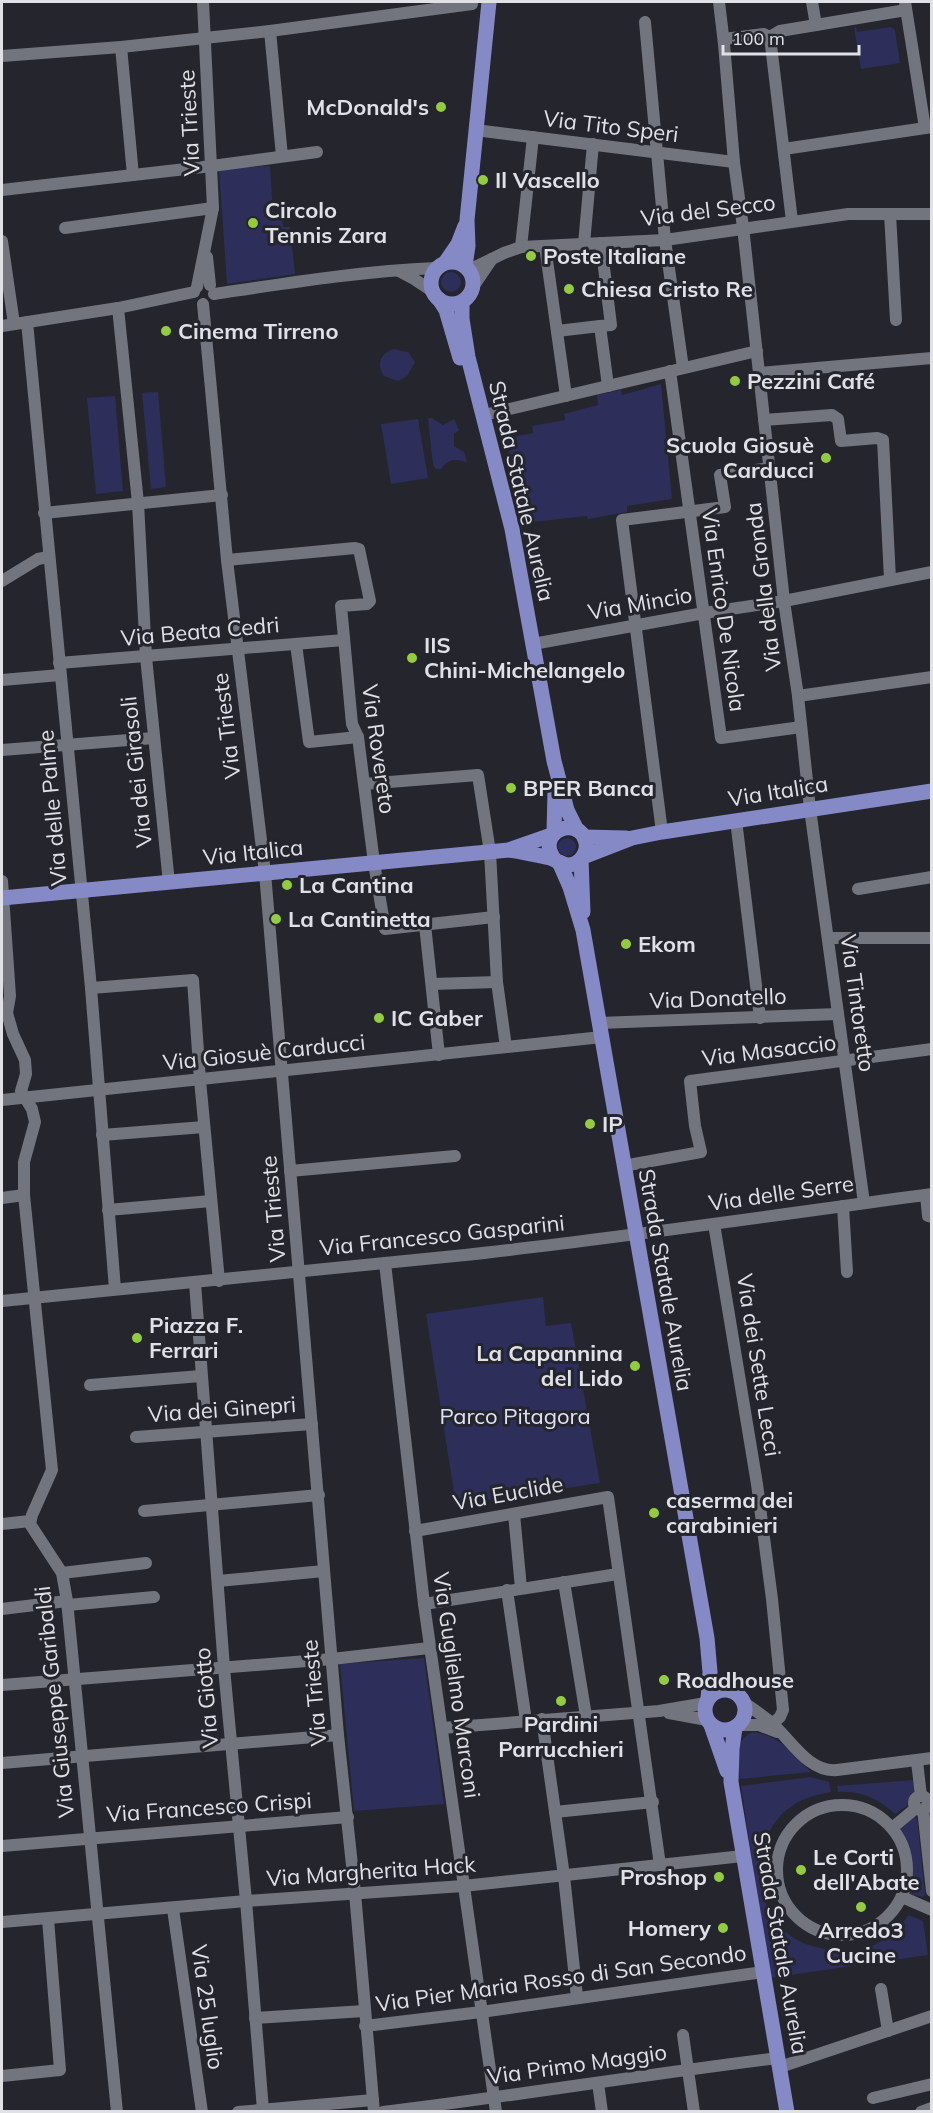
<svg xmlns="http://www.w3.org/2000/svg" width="933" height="2113" viewBox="0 0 933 2113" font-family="Mulish,sans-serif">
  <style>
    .green { fill: #2d2f5a }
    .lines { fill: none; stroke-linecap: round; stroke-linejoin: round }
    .minor { stroke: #73757e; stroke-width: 12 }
    .major { stroke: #858ac6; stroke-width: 15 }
    .poi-dot { fill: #93cc3d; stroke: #24252d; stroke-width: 2 }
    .labels { text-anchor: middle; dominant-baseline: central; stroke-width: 6; stroke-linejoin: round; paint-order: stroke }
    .poi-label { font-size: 22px; font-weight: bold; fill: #e0e1e7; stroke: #24252d; text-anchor: start }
    .street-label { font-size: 22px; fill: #e0e1e7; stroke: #24252d }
    .park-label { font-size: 22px; fill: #dfe2f4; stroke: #24252d }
  </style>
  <rect width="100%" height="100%" fill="#24252d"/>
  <g class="green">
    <path d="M854 27H856L857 32 891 27 895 30 900 63 861 69Z"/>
    <path d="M270 166 273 213 281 212 283 227H290L295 274 227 284 219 169Z"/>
    <circle cx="451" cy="282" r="10"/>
    <path d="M394 349 408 352 415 362 407 376 398 381 384 376C376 365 380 353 394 349Z"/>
    <path d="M661 384 672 499 627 506V512L588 519 587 516 523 523 506 438 533 433 532 426 565 420 564 414 598 405 597 395 621 390 622 395Z"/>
    <path d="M158 392 166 487 151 489 142 393Z"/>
    <path d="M115 396 123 491 96 494 87 398Z"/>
    <path d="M428 418H432L443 425 454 419 459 430 454 434V446L464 452 467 462C455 459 449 458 441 469H436L433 465Z"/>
    <path d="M418 419 428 478 391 484 381 424Z"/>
    <circle cx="567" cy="847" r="9"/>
    <path d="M543 1297 546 1326 571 1323 600 1483 456 1505 426 1314Z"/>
    <path d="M424 1658 444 1804 354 1811 340 1664Z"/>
    <path d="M753 1732C779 1735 793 1754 811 1772L740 1779C739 1762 733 1739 753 1732Z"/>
    <path d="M810 1777 829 1782 831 1792C812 1795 795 1801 782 1814 747 1851 754 1917 799 1941 809 1946 820 1948 830 1950 867 1956 887 1941 909 1915L923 1921 928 1955 770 1978 741 1786Z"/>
    <path d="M913 1780 915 1791 911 1794 907 1806 895 1814C879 1799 860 1790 838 1792L837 1786Z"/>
    <path d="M915 1816 917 1818 925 1895 923 1897 907 1893 910 1862 899 1830Z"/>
  </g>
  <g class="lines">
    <g class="minor">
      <path d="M719 2 724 44 734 162 743 227 784 601 798 696 810 809 864 1203"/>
      <path d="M812 2 816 25"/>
      <path d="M905 2 925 128"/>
      <path d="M645 22 665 240 683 368"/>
      <path d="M270 31 282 156"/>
      <path d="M770 37 792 221"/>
      <path d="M770 37 780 31 906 10"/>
      <path d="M724 39 764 34 770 37"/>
      <path d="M121 47 133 175"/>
      <path d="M2 56 121 47 270 31 472 4"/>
      <path d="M483 131 734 162"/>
      <path d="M784 149 932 127"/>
      <path d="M2 190 212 166 317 152"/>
      <path d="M890 214 896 320"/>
      <path d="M65 228 213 208"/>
      <path d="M2 241 14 324"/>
      <path d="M601 243 611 325 600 326 608 386"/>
      <path d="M584 244 593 144"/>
      <path d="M545 246 566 396"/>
      <path d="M521 247 533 137"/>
      <path d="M207 257 210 285"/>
      <path d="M469 270 504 253 521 247 665 240 848 214H932"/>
      <path d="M399 271 414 279 432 291"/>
      <path d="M197 287 213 208 203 2"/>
      <path d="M473 287 492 259"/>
      <path d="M214 294C288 283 362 271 436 268"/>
      <path d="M203 304 227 560 265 873 338 1735 355 1893 374 2112"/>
      <path d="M118 308 138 503 146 657 169 883"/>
      <path d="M27 322 91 988 115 1289"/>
      <path d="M2 326 118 308 194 292"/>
      <path d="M557 331 600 326"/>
      <path d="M670 371 721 738 801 727"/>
      <path d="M759 373 932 358"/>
      <path d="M484 415 757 351"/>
      <path d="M764 420 832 415 838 419 841 441 877 438 883 440 890 579"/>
      <path d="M44 513 222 495"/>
      <path d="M227 560 355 548 359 549 370 601 367 604 341 606 352 724 358 737 374 863 385 929 494 917"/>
      <path d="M2 581 38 559 48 557"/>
      <path d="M296 644 309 742 358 737"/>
      <path d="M533 644 704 613 784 601 932 572"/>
      <path d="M59 663 344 640"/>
      <path d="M2 680 60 675"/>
      <path d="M798 696 932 677"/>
      <path d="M2 750 154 738"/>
      <path d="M364 784 478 775 490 852 497 982 506 1047"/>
      <path d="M736 820 760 1018"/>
      <path d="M662 832 622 520 725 507 720 475 770 468"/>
      <path d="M2 881 10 996 7 1013 13 1034 25 1060 26 1074 21 1091 32 1109 35 1122 24 1162V1195L52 1470 32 1515 30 1524 62 1573 67 1601 117 2112"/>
      <path d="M858 889 932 877"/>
      <path d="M425 925 439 1055"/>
      <path d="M828 938H932"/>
      <path d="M432 984 497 982"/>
      <path d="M91 988 193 980 200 1080 219 1281"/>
      <path d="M599 1023 838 1014"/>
      <path d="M2 1100 602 1037"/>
      <path d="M102 1135 204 1127"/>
      <path d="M623 1166 701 1152 695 1126 690 1081 932 1049"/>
      <path d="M290 1171 455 1156"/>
      <path d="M926 1195 928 1216 932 1217"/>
      <path d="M2 1198 24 1195"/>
      <path d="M843 1206 847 1272"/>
      <path d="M108 1210 211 1201"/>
      <path d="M714 1224 757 1484 772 1599 783 1710 780 1717 772 1724"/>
      <path d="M385 1263 424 1604 496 2112"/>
      <path d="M195 1283 224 1668 246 1901 263 2110"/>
      <path d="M2 1301C156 1285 311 1271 465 1255 621 1238 776 1215 932 1194"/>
      <path d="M90 1385 201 1376"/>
      <path d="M136 1437 312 1424"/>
      <path d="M144 1511 319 1495"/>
      <path d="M514 1514 521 1588"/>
      <path d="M2 1524 30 1521"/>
      <path d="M415 1531 608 1497 660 1865"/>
      <path d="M62 1573 146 1563"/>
      <path d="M218 1581 324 1571"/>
      <path d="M564 1582 586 1716"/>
      <path d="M507 1590 526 1721"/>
      <path d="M424 1604 618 1574"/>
      <path d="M68 1605 154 1597"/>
      <path d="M2 1609 67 1601"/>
      <path d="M2 1685 332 1659 429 1648"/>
      <path d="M743 1702C753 1709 764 1716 774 1725 791 1741 810 1773 837 1770L932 1758"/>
      <path d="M669 1713 707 1720"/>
      <path d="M542 1719 564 1876 577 1997"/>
      <path d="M740 1725H759L777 1732"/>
      <path d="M442 1728 659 1711 706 1703"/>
      <path d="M917 1761 921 1796"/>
      <path d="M2 1763 338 1735"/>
      <circle cx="921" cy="1803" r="7"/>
      <circle cx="842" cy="1870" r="65"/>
      <path d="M923 1809 932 1891"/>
      <path d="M555 1812 653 1802"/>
      <path d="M892 1828 916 1808"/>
      <path d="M2 1846 348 1817"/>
      <path d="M902 1897 932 1910"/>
      <path d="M173 1909 202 2112"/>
      <path d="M2 1922 246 1901 463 1886 743 1856"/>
      <path d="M881 1989 888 2031"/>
      <path d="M255 2018 364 2011"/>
      <path d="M365 2026 481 2012 763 1972"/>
      <path d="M683 2035 694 2112"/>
      <path d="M780 2067 932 2016"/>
      <path d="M2 2076 60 2070 48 1919"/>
      <path d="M598 2083 602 2112"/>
      <path d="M873 2098 932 2084"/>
      <path d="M238 2112 373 2100"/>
      <path d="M383 2112C515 2096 646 2074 778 2058"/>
      <path d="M921 2112 932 2108"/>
    </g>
    <g class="major">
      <circle cx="452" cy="283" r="21"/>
      <path d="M445 263 458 244 465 226"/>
      <path d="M465 266 468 246 467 220 489 2"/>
      <path d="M439 299 446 310 460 358"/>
      <path d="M462 302V319L468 357 512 529 554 761 567 810 577 830"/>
      <path d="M554 833 555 791"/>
      <path d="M584 837 626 838"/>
      <path d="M511 849 554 834"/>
      <path d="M583 857 632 838 662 832 932 791"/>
      <path d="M581 859 583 912"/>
      <path d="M559 862 570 887 583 930 707 1638 710 1672 708 1699"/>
      <path d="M2 898 509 850C523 852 537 855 550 858 556 860 561 864 568 865 572 865 577 863 580 860 585 855 587 849 586 843 580 813 533 832 555 860"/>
      <circle cx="725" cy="1710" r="20"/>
      <path d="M711 1725 727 1771"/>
      <path d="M735 1728 732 1749 731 1782 787 2112"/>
    </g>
  </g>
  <g class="poi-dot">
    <circle cx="441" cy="107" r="6"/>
    <circle cx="483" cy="180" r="6"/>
    <circle cx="253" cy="223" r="6"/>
    <circle cx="531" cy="256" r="6"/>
    <circle cx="569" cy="289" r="6"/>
    <circle cx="166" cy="331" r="6"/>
    <circle cx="735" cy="381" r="6"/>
    <circle cx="826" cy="458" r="6"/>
    <circle cx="412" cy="658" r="6"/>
    <circle cx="511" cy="788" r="6"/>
    <circle cx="287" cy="885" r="6"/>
    <circle cx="276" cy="919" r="6"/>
    <circle cx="626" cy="944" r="6"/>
    <circle cx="379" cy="1018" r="6"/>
    <circle cx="590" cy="1124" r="6"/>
    <circle cx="137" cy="1338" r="6"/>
    <circle cx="635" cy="1366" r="6"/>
    <circle cx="654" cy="1513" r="6"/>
    <circle cx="664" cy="1680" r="6"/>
    <circle cx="561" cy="1701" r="6"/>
    <circle cx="801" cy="1870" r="6"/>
    <circle cx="719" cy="1877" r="6"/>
    <circle cx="861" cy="1907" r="6"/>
    <circle cx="723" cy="1928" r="6"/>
  </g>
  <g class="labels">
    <g class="poi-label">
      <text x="429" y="107" text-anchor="end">McDonald's</text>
      <text x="495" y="180">Il Vascello</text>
      <text x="265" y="210">Circolo<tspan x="265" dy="25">Tennis Zara</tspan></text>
      <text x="543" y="256">Poste Italiane</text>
      <text x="581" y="289">Chiesa Cristo Re</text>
      <text x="178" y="331">Cinema Tirreno</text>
      <text x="747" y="381">Pezzini Café</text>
      <text x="814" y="445" text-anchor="end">Scuola Giosuè<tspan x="814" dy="25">Carducci</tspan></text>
      <text x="424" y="645">IIS<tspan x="424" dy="25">Chini-Michelangelo</tspan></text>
      <text x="523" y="788">BPER Banca</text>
      <text x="299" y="885">La Cantina</text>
      <text x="288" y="919">La Cantinetta</text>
      <text x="638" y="944">Ekom</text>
      <text x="391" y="1018">IC Gaber</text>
      <text x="602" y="1124">IP</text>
      <text x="149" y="1325">Piazza F.<tspan x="149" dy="25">Ferrari</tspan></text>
      <text x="623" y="1353" text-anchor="end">La Capannina<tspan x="623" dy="25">del Lido</tspan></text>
      <text x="666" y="1500">caserma dei<tspan x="666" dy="25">carabinieri</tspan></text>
      <text x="676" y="1680">Roadhouse</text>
      <text x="561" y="1724" text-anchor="middle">Pardini<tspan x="561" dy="25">Parrucchieri</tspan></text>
      <text x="813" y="1857">Le Corti<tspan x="813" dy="25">dell'Abate</tspan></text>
      <text x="707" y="1877" text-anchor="end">Proshop</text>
      <text x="711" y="1928" text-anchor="end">Homery</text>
      <text x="861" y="1930" text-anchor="middle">Arredo3<tspan x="861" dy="25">Cucine</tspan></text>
    </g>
    <g class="street-label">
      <text transform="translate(189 123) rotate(-93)">Via Trieste</text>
      <text transform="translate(611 126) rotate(7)">Via Tito Speri</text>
      <text transform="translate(708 210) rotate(-7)">Via del Secco</text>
      <text transform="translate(522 491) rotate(77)">Strada Statale Aurelia</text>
      <text transform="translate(763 587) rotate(-97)">Via della Gronda</text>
      <text transform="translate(640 603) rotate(-10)">Via Mincio</text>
      <text transform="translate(724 610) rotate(82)">Via Enrico De Nicola</text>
      <text transform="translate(200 631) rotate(-5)">Via Beata Cedri</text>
      <text transform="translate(226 726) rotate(-97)">Via Trieste</text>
      <text transform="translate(379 749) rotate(82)">Via Rovereto</text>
      <text transform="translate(136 772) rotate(-96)">Via dei Girasoli</text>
      <text transform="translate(778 791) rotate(-9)">Via Italica</text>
      <text transform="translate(52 808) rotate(-95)">Via delle Palme</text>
      <text transform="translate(253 852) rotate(-6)">Via Italica</text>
      <text transform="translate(718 998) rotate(-2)">Via Donatello</text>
      <text transform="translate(858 1003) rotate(82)">Via Tintoretto</text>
      <text transform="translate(769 1050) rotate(-7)">Via Masaccio</text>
      <text transform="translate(264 1052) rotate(-6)">Via Giosuè Carducci</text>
      <text transform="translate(781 1193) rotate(-8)">Via delle Serre</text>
      <text transform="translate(273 1209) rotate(-95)">Via Trieste</text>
      <text transform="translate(442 1235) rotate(-6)">Via Francesco Gasparini</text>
      <text transform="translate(666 1280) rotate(80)">Strada Statale Aurelia</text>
      <text transform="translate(759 1365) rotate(81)">Via dei Sette Lecci</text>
      <text transform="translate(222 1409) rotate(-4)">Via dei Ginepri</text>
      <text transform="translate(508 1493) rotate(-10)">Via Euclide</text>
      <text transform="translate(457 1685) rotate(82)">Via Guglielmo Marconi</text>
      <text transform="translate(314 1693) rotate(-95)">Via Trieste</text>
      <text transform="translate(206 1698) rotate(-95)">Via Giotto</text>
      <text transform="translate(54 1702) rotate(-96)">Via Giuseppe Garibaldi</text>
      <text transform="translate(209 1807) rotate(-4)">Via Francesco Crispi</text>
      <text transform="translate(371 1871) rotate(-4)">Via Margherita Hack</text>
      <text transform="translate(781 1943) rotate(80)">Strada Statale Aurelia</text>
      <text transform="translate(561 1978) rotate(-8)">Via Pier Maria Rosso di San Secondo</text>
      <text transform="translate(208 2007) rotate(82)">Via 25 luglio</text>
      <text transform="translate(577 2064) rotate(-8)">Via Primo Maggio</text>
    </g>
    <g class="park-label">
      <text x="515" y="1416">Parco Pitagora</text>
    </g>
  </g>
  <rect width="933" height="2113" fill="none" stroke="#e0e1e7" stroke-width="6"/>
  <path d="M723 45v9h136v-9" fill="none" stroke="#e0e1e7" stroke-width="3"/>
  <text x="732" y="45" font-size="18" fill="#e0e1e7" stroke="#24252d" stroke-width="4.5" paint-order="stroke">100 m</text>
</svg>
